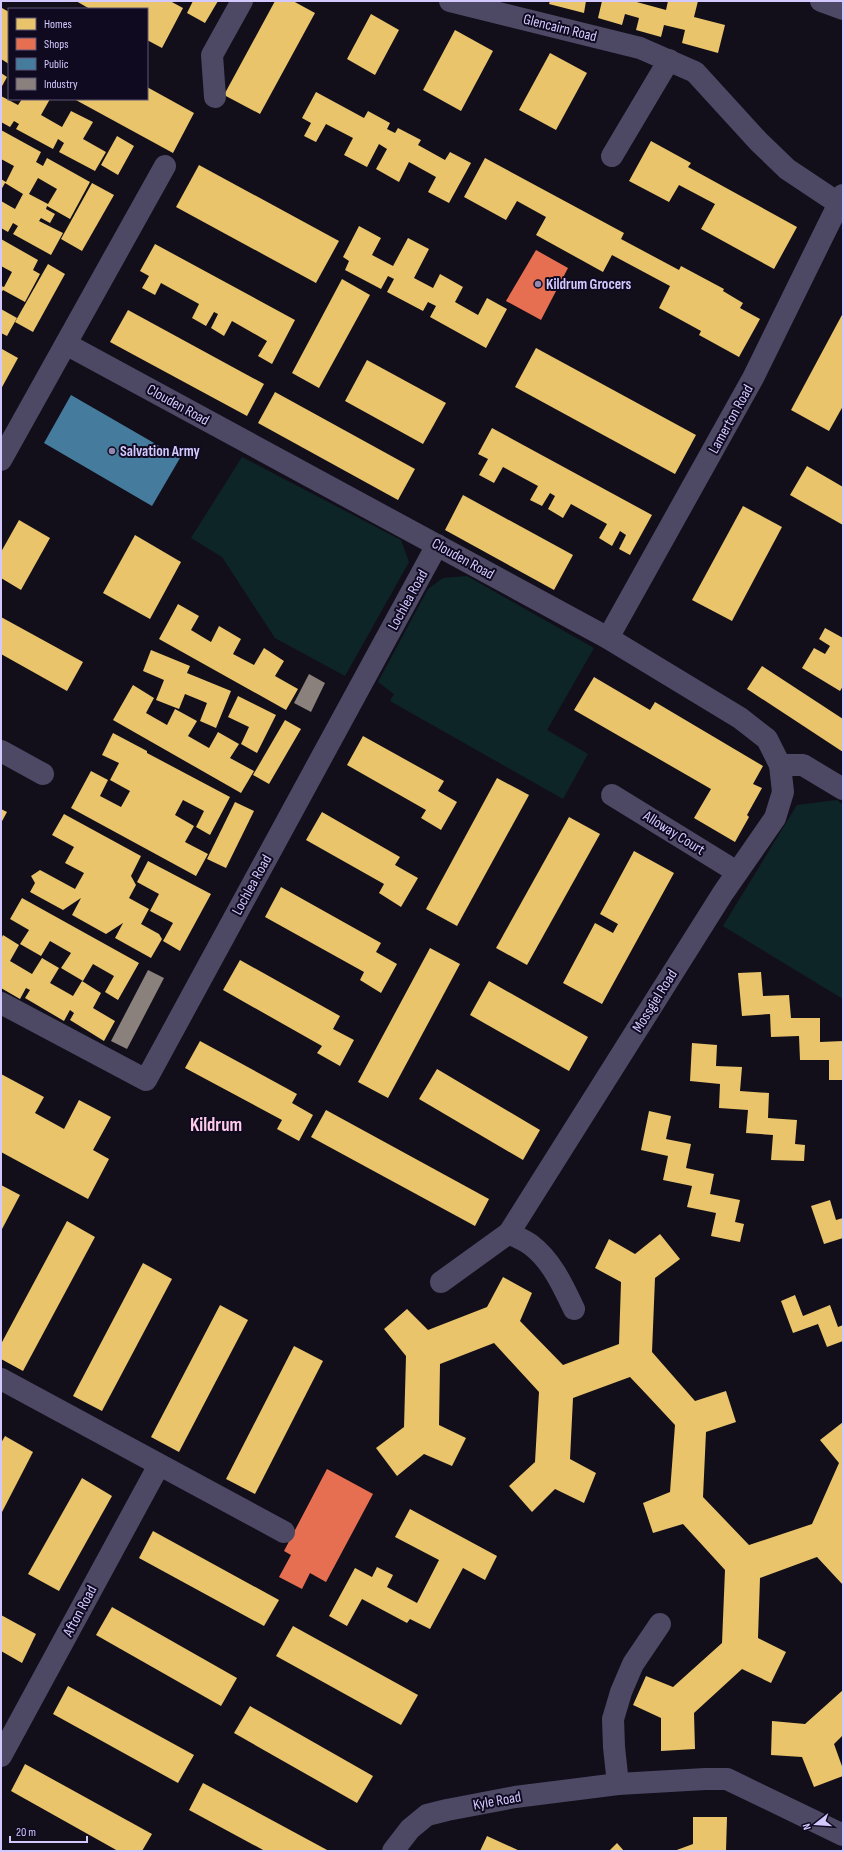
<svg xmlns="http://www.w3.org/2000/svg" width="844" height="1852" viewBox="0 0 844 1852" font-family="'Sofia Sans Condensed',sans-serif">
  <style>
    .green { fill: #0e2528 }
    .homes { fill: #e9c46a; fill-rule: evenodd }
    .shops { fill: #e76f51 }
    .public { fill: #457b9d }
    .industry { fill: #8a817c }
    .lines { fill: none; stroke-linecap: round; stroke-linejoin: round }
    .minor { stroke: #4d4965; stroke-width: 22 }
    .poi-dot { fill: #9088af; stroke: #100a20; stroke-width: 1.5 }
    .labels { text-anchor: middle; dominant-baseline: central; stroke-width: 4; stroke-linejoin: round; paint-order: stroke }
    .street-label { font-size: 15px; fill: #d4c9ff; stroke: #100a20 }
    .poi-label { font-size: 15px; font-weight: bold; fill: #d4c9ff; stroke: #100a20; text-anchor: start }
    .district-label { font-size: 19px; font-weight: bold; fill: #ffcbe8; stroke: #100a20 }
  </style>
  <rect width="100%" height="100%" fill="#120f1b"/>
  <g class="green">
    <path d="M242 457 401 540 409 562 345 676 275 638 222 557 191 538Z"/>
    <path d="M467 576 594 648 547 730 588 754 563 799 390 701 394 694 378 682 428 589 443 578Z"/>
    <path d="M837 800 843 805V999L723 926 797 805Z"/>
  </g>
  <g class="homes">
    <path d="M76 1H170L183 8 162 48 147 40V9H90Z"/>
    <path d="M193 1H218L205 23 187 13Z"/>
    <path d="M275 1H293L315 13 260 114 224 95Z"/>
    <path d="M550 1H586L584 13 549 4Z"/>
    <path d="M602 1H633L666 10 668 1H698L694 17 725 25 718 53 682 43 685 30 664 25 661 37 636 30 639 18 625 14 622 25 598 18Z"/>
    <path d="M2 8 9 12V64L1 59Z"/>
    <path d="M371 14 399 30 375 75 347 59Z"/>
    <path d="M455 30 493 51 461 111 423 90Z"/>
    <path d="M550 53 587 73 556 130 519 110Z"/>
    <path d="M1 73 7 77 1 88Z"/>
    <path d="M147 87 194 113 173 153 74 99H147Z"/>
    <path d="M316 92 364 118 368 111 390 123 387 129 395 133 398 128 421 140 418 145 445 160 450 152 471 163 449 203 428 192 436 177 409 162 399 182 376 169 387 149 379 144 367 167 344 155 353 138 326 124 316 142 304 136 311 123 302 118Z"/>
    <path d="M1 96 18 105 22 99H50L41 115 62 127 71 111 93 122 83 139 106 152 95 171 59 152 64 143 58 139 53 149 16 129 19 124 14 121 10 127 1 122Z"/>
    <path d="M1 130 41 152 36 162 43 166 47 158 90 182 70 219 47 206 46 209 55 214 50 223 41 218 39 221 63 233 51 255 13 234 18 226 13 223 8 232 1 228V201L15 209 23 194 5 183 1 190V179L6 182 14 166 1 159ZM38 178 57 189 48 204 29 194Z"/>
    <path d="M117 136 134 146 118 175 101 165Z"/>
    <path d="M651 141 691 163 688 167 797 227 774 269 701 229 715 204 679 185 669 202 629 181Z"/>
    <path d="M485 158 624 233 621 239 679 270 681 266 724 289 723 291 743 303 740 308 760 319 739 357 699 335 701 331 659 308 670 286 612 255 603 272 536 235 546 217 517 201 506 220 464 197Z"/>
    <path d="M199 165 339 241 316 283 176 207Z"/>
    <path d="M92 183 114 195 82 251 61 239Z"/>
    <path d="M359 226 381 238 372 255 393 266 408 238 429 249 414 278 433 288 440 274 463 287 455 302 478 315 487 298 507 309 486 348 430 317 436 306 428 302 423 311 387 292 394 279 388 276 381 289 345 270 349 261 343 257Z"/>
    <path d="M1 239 38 260 33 270 40 274 25 302 3 290 1 293V286L4 287 12 272 1 266Z"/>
    <path d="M155 244 295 320 272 364 258 356 267 341 232 321 224 336 211 328 218 314 214 312 206 326 192 318 199 304 161 283 155 295 142 288 149 276 140 271Z"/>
    <path d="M48 264 65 274 33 332 15 322Z"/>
    <path d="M342 279 370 295 319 388 292 373Z"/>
    <path d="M1 309 17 318 7 336 1 333Z"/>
    <path d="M128 310 264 384 247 416 110 342Z"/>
    <path d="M843 313V406L829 431 791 410Z"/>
    <path d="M536 348 696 435 675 474 515 387Z"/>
    <path d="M2 349 18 358 1 389V350Z"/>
    <path d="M367 360 446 403 423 444 345 401Z"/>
    <path d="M275 392 415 469 398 500 258 423Z"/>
    <path d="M492 428 652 515 630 555 619 549 626 535 620 531 612 546 599 538 607 524 571 504 563 518 548 509 555 496 550 493 542 506 530 500 538 486 503 467 494 483 479 475 488 459 478 454Z"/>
    <path d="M807 466 843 487V525L790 495Z"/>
    <path d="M463 495 573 555 554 590 445 530Z"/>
    <path d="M743 506 782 527 732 621 692 600Z"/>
    <path d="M19 520 50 538 21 590 1 578V552Z"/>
    <path d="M135 535 181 562 150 619 103 593Z"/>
    <path d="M178 604 199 616 191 630 211 642 219 626 241 639 233 654 254 665 264 648 284 661 275 676 298 689 286 710 159 639Z"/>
    <path d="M1 617 83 662 67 691 1 654Z"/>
    <path d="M825 628 843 638V686L840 691 802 668 814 648 825 654 830 646 819 639Z"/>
    <path d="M151 650 190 666 187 673 231 691 216 728 200 721 207 703 185 694 179 709 156 700 164 680 143 671Z"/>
    <path d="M762 666 843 719V752L747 689Z"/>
    <path d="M594 677 650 710 655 702 763 766 753 784 762 788 747 815 749 817 735 842 694 818 711 789 574 710Z"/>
    <path d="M133 685 154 698 146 713 167 725 175 709 197 721 188 736 209 748 218 732 239 744 230 758 254 771 241 793 113 720Z"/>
    <path d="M238 696 276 715 257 753 241 744 249 727 228 717Z"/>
    <path d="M285 720 301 729 269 784 253 775Z"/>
    <path d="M113 733 147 751V753L230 797 210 835 196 827 204 811 183 800 175 815 194 826 185 842 208 854 196 876 71 808 91 771 108 780 100 796 121 807 130 791 110 780 119 763 102 755Z"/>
    <path d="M363 736 444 781 438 791 457 802 441 830 421 818 426 810 347 765Z"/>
    <path d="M497 778 529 795 457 926 426 909Z"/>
    <path d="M235 802 254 811 226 868 207 859Z"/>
    <path d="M1 809 7 812 1 823Z"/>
    <path d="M322 812 400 857 395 865 418 878 401 907 379 893 384 884 306 840Z"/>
    <path d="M64 814 141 856 131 876 136 885 129 898 149 909 141 924 159 934 162 939 151 958 115 938 123 923 106 934 72 915 81 898 63 910 30 892 35 883 31 876 40 870 75 889 84 873 65 863 74 847 52 835Z"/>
    <path d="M569 817 600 834 527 965 496 948Z"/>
    <path d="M634 851 674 873 602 1004 563 983 595 923 613 933 618 924 600 914Z"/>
    <path d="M148 861 211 894 180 951 163 941 173 923 150 911 159 894 137 882Z"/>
    <path d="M281 887 381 943 376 952 397 964 381 993 360 980 364 972 265 917Z"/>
    <path d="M22 898 139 963 118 1000 105 992 114 976 93 964 83 981 61 968 71 953 50 941 41 956 20 944 29 930 10 919Z"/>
    <path d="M3 935 19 945 10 961 32 974 42 958 59 968 50 983 73 996 82 981 101 993 93 1008 115 1021 104 1041 70 1020 74 1013 70 1010 64 1021 25 998 30 990 26 988 20 999 1 988V939Z"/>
    <path d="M430 948 460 964 388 1098 358 1082Z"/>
    <path d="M240 960 340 1016 333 1029 354 1040 340 1066 317 1053 322 1046 223 990Z"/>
    <path d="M761 972 763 996 789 995 791 1018H820V1042L843 1041V1080H829V1060H800L799 1036 771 1037 770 1014 742 1016 738 973Z"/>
    <path d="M489 981 588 1037 569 1071 470 1015Z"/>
    <path d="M200 1041 297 1094 292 1103 313 1115 299 1141 277 1129 282 1120 185 1068Z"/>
    <path d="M692 1043 717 1045 716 1066 742 1067 740 1091 769 1093 768 1118 797 1120 795 1144 805 1145 804 1161 771 1160 773 1135 746 1133 748 1110 719 1108 720 1084 690 1081Z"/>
    <path d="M437 1069 540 1130 523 1160 419 1099Z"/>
    <path d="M1 1074 44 1097 35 1113 64 1129 79 1100 111 1117 93 1150 109 1159 88 1199 1 1152Z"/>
    <path d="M326 1110 489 1199 475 1226 311 1137Z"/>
    <path d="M649 1111 671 1116 666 1139 691 1144 686 1168 714 1174 710 1194 740 1200 735 1222 744 1224 740 1242 711 1236 716 1213 687 1207 692 1186 663 1180 668 1156 641 1150Z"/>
    <path d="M1 1185 20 1195 1 1231Z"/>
    <path d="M830 1200 836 1220 843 1218V1238L824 1244 811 1206Z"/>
    <path d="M67 1221 95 1237 23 1371 1 1359V1344Z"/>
    <path d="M660 1234 680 1259 655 1278 652 1352 695 1401 726 1391 736 1422 706 1432 703 1497 749 1545 812 1524 839 1463 820 1440 843 1422V1585L817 1557 760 1578 758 1638 786 1652 771 1683 742 1669 694 1713 695 1749 661 1751V1718L633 1705 646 1676 673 1687 722 1643 725 1570 683 1524 653 1533 643 1503 670 1492 675 1425 648 1396 630 1377 573 1398 570 1459 596 1473 584 1503 555 1489 532 1512 509 1486 535 1462 539 1392 494 1343 440 1364 439 1425 466 1438 452 1466 424 1454 397 1476 376 1448 404 1427 406 1356 384 1329 407 1309 428 1330 487 1307 503 1277 532 1293 520 1321 563 1365 619 1344 621 1282 595 1268 609 1239 635 1254Z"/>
    <path d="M143 1263 172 1279 102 1411 73 1396Z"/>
    <path d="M795 1295 803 1316 830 1305 838 1327 843 1325V1341L827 1347 818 1324 793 1333 781 1301Z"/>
    <path d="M220 1305 248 1320 179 1452 151 1437Z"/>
    <path d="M294 1346 323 1361 255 1494 226 1479Z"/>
    <path d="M5 1436 33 1452 1 1514V1443Z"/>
    <path d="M82 1478 112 1496 59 1591 28 1574Z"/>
    <path d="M410 1509 497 1556 485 1580 463 1568 430 1629 410 1619 407 1623 362 1599 347 1626 329 1616 355 1568 372 1577 377 1567 393 1575 387 1587 417 1603 439 1560 395 1537Z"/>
    <path d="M153 1531 279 1600 264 1626 139 1558Z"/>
    <path d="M112 1607 237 1678 221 1706 96 1635Z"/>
    <path d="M1 1615 36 1634 22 1663 1 1651Z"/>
    <path d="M293 1626 418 1695 401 1725 276 1656Z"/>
    <path d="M68 1686 194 1755 178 1783 53 1714Z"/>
    <path d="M843 1690V1735L834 1744 843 1769V1776L814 1787 802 1757 771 1755 772 1721 805 1724Z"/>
    <path d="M250 1706 373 1776 357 1803 234 1733Z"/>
    <path d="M25 1764 152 1834 142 1851H118L11 1791Z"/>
    <path d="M203 1783 329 1851H265L189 1810Z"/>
    <path d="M693 1817H727L726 1851H674L693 1844Z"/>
    <path d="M487 1836 520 1851H480Z"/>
    <path d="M617 1843 624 1851H609Z"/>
  </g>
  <g class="shops">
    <path d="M536 250 568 268 541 320 506 301Z"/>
    <path d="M327 1469 373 1494 326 1582 310 1573 302 1589 279 1577 291 1555 284 1551Z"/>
  </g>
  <path class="public" d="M71 395 180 458 152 506 44 443Z"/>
  <g class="industry">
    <path d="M309 674 325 683 311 712 294 703Z"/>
    <path d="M148 970 164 978 127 1049 111 1041Z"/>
  </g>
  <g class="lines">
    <g class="minor">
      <path d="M450 1 640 48 695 72 759 142 787 169 838 203"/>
      <path d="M821 1 843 9"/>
      <path d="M215 97 212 55 242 1"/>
      <path d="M612 156 669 60"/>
      <path d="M66 344 608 638 740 718 767 739 780 765H803L843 789"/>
      <path d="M1 460 165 166"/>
      <path d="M608 638 753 378 843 195"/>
      <path d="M1 751 43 774"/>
      <path d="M612 795 737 872"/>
      <path d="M1 1003 146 1080 437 545"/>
      <path d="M509 1233C516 1237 524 1240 531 1245 552 1261 563 1286 574 1309"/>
      <path d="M441 1282 509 1233 723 893 775 818 783 792 780 765"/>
      <path d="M1 1379 284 1532"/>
      <path d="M1 1756 159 1465"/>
      <path d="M618 1784 614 1747 613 1719 621 1692 633 1664 660 1624"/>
      <path d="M393 1851 410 1829 427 1815 447 1810 515 1797 618 1784 705 1779H727L843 1835"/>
    </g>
  </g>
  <g class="poi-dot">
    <circle cx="538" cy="284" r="4"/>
    <circle cx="112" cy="451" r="4"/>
  </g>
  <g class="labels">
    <g class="street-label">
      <text transform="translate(560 28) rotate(14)">Glencairn Road</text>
      <text transform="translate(178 405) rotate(29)">Clouden Road</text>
      <text transform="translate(731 419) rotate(-61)">Lamerton Road</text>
      <text transform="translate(463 559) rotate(29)">Clouden Road</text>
      <text transform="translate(408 600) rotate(-61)">Lochlea Road</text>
      <text transform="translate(674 833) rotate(32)">Alloway Court</text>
      <text transform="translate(252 885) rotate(-61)">Lochlea Road</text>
      <text transform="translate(655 1001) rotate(-58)">Mossgiel Road</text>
      <text transform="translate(80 1611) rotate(-62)">Afton Road</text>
      <text transform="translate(497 1801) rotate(-10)">Kyle Road</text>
    </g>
    <g class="poi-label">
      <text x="546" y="284">Kildrum Grocers</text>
      <text x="120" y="451">Salvation Army</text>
    </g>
    <g class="district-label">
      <text x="216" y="1125">Kildrum</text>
    </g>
  </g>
  <rect width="844" height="1852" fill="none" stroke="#d4c9ff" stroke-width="4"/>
  <rect x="8" y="8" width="140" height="92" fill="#100a20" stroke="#5e5679"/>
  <rect x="16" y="18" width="20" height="12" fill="#e9c46a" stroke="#5e5679"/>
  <text x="44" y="28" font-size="12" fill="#d4c9ff">Homes</text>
  <rect x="16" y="38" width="20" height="12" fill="#e76f51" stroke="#5e5679"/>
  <text x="44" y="48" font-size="12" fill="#d4c9ff">Shops</text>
  <rect x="16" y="58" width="20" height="12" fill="#457b9d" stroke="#5e5679"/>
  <text x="44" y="68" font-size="12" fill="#d4c9ff">Public</text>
  <rect x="16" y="78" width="20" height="12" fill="#8a817c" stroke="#5e5679"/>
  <text x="44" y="88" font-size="12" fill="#d4c9ff">Industry</text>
  <g transform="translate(816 1824) rotate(253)" stroke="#100a20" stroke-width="3" paint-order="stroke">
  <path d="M0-3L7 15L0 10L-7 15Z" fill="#d4c9ff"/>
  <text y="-6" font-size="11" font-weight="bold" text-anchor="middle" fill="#d4c9ff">N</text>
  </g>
  <path d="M10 1836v6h77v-6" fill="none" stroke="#d4c9ff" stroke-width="2"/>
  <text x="16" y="1836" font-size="12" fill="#d4c9ff" stroke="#100a20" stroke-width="3" paint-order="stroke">20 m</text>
</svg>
